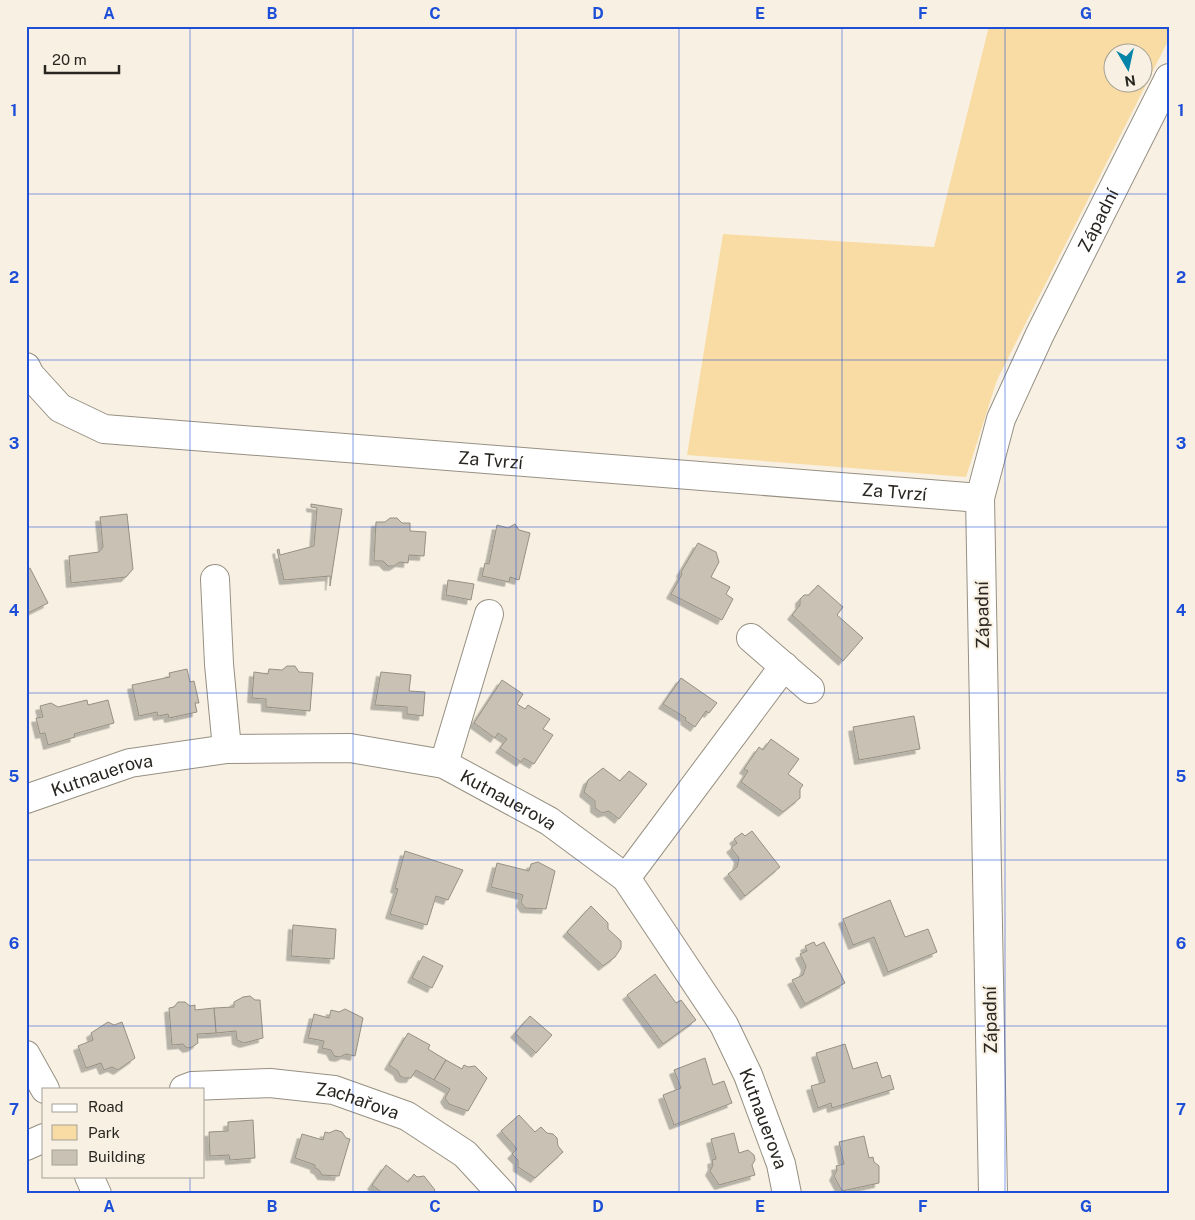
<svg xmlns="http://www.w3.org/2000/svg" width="1195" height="1220" viewBox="0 0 1195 1220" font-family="'Public Sans',sans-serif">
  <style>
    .green { fill: #f9dca3; fill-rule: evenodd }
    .building { fill: #c9c2b4; stroke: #969083; filter: url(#shadow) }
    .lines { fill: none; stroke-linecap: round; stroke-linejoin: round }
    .minor-casing { stroke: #969083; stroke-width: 30 }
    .minor { stroke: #fff; stroke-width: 28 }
    .grid { fill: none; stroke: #1d4ed8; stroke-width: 1; stroke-opacity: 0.55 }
    .labels { text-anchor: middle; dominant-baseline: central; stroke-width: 4.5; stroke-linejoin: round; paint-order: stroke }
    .street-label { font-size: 18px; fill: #292621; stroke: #f8f1e3 }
    .neatline { fill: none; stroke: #1d4ed8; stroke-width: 2 }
    .grid-label { font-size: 16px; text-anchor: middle; font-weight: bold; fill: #1d4ed8 }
  </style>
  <defs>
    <filter id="shadow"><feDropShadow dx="-4.5" dy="4.5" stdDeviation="0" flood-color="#0004"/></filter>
  </defs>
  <rect width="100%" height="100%" fill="#f8f1e3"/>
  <path class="green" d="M989 26H1169V39L997 380 966 477 687 455 723 234 934 247ZM1112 52H1142V82H1112Z"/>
  <g class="building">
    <path d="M311 504 342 509 330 586V576L284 580 277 550 279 549 280 555 314 546 317 508 311 507Z"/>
    <path d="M127 514 133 569 126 577 71 583 69 556 99 552 103 547 100 517Z"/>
    <path d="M390 518H397L402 523H410V531L426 532 424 556 409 555 408 563 400 562 394 566H388L383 561H374L376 522H385Z"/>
    <path d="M515 524 519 530 530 533 519 580 510 577 509 582 482 576 485 563 489 564 497 525 508 528Z"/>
    <path d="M698 543 716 552 719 562 711 577 730 587 726 594 733 599 722 620 671 594 682 574 681 572Z"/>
    <path d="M30 568 48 603 26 614V570Z"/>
    <path d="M448 580 474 584 471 600 446 595Z"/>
    <path d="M818 585 843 607 837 615 863 638 843 661 792 615 800 605V599L804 595H809Z"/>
    <path d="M287 666H295L299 672 313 673 310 711 266 707V699L252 698 254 672 268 674 269 669 282 670Z"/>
    <path d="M187 669 190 682 194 681 199 703H195L197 712 169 718 168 714 158 716 157 712 139 716 132 685 170 677 169 673Z"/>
    <path d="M381 672 411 675 409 691 425 692 423 716 407 714V707L375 705Z"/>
    <path d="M681 678 717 703 709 713 706 711 695 727 685 720 686 718 663 704Z"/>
    <path d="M502 680 523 694 517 704 525 709 528 705 550 719 543 729 553 735 534 764 524 758 521 762 500 748 507 739 498 733 495 738 474 723Z"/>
    <path d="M87 700 88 705 108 700 114 723 74 734 75 737 48 745 45 733 40 734 36 718 43 717 40 706 51 703 58 707Z"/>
    <path d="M914 716 920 749 859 760 853 727Z"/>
    <path d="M771 739 799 759 788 774 803 785 800 789V798L783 812 741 782 748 771 744 769 759 747 763 750Z"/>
    <path d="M603 768 620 781 629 771 647 784 619 819 609 811 602 813 595 808V801L584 792 588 780Z"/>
    <path d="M752 831 780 867 745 896 728 874 737 867 739 858 731 848 737 843 734 839 742 833 745 836Z"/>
    <path d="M405 851 463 870 448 900 436 896 427 925 390 914 398 889 395 888Z"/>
    <path d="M538 862 555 871 546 909 525 908 521 902 523 895 491 887 497 863 529 871 531 864Z"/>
    <path d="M890 900 905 937 928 929 937 952 888 972 874 937 853 945 843 919Z"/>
    <path d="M591 906 608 923V929L621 941V948L615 957 603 966 567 932Z"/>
    <path d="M293 925 336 929 334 959 291 956Z"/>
    <path d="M814 942 816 946 824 942 845 983 805 1004 792 980 803 975 806 966 800 954 807 951 805 946Z"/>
    <path d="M423 956 443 966 432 988 412 978Z"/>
    <path d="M655 974 676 1003 681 1000 696 1020 663 1044 627 995Z"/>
    <path d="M250 996 255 1000H260L263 1038 244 1043 237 1040 236 1031 216 1033 214 1008 234 1007V1002L243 997Z"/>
    <path d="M178 1002H185L190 1006 195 1005V1010L214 1008 216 1033 197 1034 198 1043 192 1047 187 1048 183 1044 172 1045 169 1008 174 1007Z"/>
    <path d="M345 1009 363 1018 355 1056 346 1054 340 1057 334 1056 331 1050 322 1048 324 1041 308 1038 314 1014 329 1018 331 1010 339 1012Z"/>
    <path d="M530 1016 552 1035 536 1053 515 1033Z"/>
    <path d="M108 1022 114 1025 122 1022 135 1058 118 1070 112 1067 104 1070 101 1063 86 1068 78 1046 93 1040 91 1033Z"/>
    <path d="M408 1033 430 1045 428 1049 446 1060 434 1080 416 1070 411 1078H404L400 1076 398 1071 389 1065Z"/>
    <path d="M845 1044 853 1069 877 1062 882 1078 890 1075 894 1089 832 1108 831 1103 818 1108 811 1086 825 1082 816 1053Z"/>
    <path d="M705 1058 713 1085 724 1081 732 1103 674 1125 663 1095 681 1088 674 1070Z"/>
    <path d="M446 1060 462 1069 464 1065 468 1067 475 1066 487 1078 468 1111 449 1104 445 1098 450 1089 434 1080Z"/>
    <path d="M519 1115 535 1132 541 1127 547 1133 553 1134 557 1138 558 1146 563 1152 535 1178 518 1167V1160L512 1154 517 1149 501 1131Z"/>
    <path d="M253 1120 255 1158 230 1160 229 1155 210 1156 209 1132 228 1131V1122Z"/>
    <path d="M336 1130 342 1132 346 1138 350 1139 339 1176 322 1175 319 1170 315 1168V1165L295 1158 302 1134 323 1140 325 1132 329 1133Z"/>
    <path d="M734 1133 739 1153 748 1150 754 1155 755 1160 752 1165 755 1175 719 1185 710 1171 713 1165 712 1160 716 1159 711 1139Z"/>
    <path d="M864 1136 869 1158 873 1157 874 1162 879 1166V1183L842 1191 834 1176 837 1170 836 1166 844 1164 839 1142Z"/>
    <path d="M386 1165 408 1182 414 1174 417 1177 424 1176 435 1190 432 1194H384L372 1185Z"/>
  </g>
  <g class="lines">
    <g class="minor-casing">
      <g id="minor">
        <path id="s1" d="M26 367 30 375 60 408 104 429 980 498"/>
        <path d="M215 579 219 664 227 749"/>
        <path d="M751 638 810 689"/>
        <path d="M444 764 489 614"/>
        <path id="s2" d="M26 799 130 763 227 749 350 748 444 764 549 821 626 878 724 1025 748 1075 781 1164 787 1194"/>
        <path d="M626 878 784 666"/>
        <path d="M26 1055 45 1089"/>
        <path id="s3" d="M184 1089 192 1086 270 1083 334 1090 407 1116 465 1154 502 1194"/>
        <path d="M26 1146 44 1138"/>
        <path d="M89 1176 97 1194"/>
        <path id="s4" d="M993 1194 980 498 1001 419 1040 334 1169 78"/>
      </g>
    </g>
    <use href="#minor" class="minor"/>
  </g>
  <path class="grid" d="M190 26V1089M353 26V1194M516 26V1194M679 26V1194M842 26V1194M1005 26V1194M26 194H1169M26 360H1169M26 527H1169M26 693H1169M26 860H1169M26 1026H1169M190 1176V1194"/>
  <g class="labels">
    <g class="street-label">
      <text stroke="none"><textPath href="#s4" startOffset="999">Západní</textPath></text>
      <text stroke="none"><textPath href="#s1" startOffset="490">Za Tvrzí</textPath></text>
      <text stroke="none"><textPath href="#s1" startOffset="895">Za Tvrzí</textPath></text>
      <text transform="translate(982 615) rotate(-91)">Západní</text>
      <text stroke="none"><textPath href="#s2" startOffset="80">Kutnauerova</textPath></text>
      <text stroke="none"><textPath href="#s2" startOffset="500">Kutnauerova</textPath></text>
      <text transform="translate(990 1020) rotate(-91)">Západní</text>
      <text stroke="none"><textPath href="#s3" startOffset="176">Zachařova</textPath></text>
      <text stroke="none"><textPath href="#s2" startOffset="920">Kutnauerova</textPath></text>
    </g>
  </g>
  <rect width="1195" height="1220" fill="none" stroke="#f8f1e3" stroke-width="55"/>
  <rect x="42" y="1088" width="162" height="90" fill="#f8f1e3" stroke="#a5a095"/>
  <rect x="52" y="1104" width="25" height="8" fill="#ffffff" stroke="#a5a095"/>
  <text x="88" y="1112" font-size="15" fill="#292621">Road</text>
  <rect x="52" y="1125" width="25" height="15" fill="#f9dca3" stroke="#a5a095"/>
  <text x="88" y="1138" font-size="15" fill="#292621">Park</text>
  <rect x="52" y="1150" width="25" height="15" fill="#c9c2b4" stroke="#a5a095"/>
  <text x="88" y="1162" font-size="15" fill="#292621">Building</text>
  <g transform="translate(1128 68) rotate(171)"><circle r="24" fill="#f8f1e3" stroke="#a5a095"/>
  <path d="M0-4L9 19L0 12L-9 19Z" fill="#0684a8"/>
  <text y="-8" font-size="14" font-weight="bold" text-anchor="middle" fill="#292621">N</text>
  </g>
  <path d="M45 65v8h74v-8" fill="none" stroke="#292621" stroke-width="2.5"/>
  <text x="52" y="65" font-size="15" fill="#292621" stroke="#f8f1e3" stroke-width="4" paint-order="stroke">20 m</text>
  <rect x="28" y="28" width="1140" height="1164" class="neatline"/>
  <g class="grid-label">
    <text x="109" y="19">A</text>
    <text x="272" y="19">B</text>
    <text x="435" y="19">C</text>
    <text x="598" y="19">D</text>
    <text x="760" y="19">E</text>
    <text x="923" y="19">F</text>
    <text x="1086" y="19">G</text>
    <text x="14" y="116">1</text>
    <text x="1181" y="116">1</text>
    <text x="14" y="283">2</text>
    <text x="1181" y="283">2</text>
    <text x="14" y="449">3</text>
    <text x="1181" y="449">3</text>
    <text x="14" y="616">4</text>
    <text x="1181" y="616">4</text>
    <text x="14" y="782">5</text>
    <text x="1181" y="782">5</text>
    <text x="14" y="949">6</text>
    <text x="1181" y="949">6</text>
    <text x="14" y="1115">7</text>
    <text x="1181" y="1115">7</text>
    <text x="109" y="1212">A</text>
    <text x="272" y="1212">B</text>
    <text x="435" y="1212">C</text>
    <text x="598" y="1212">D</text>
    <text x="760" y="1212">E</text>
    <text x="923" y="1212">F</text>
    <text x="1086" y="1212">G</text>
  </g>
</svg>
